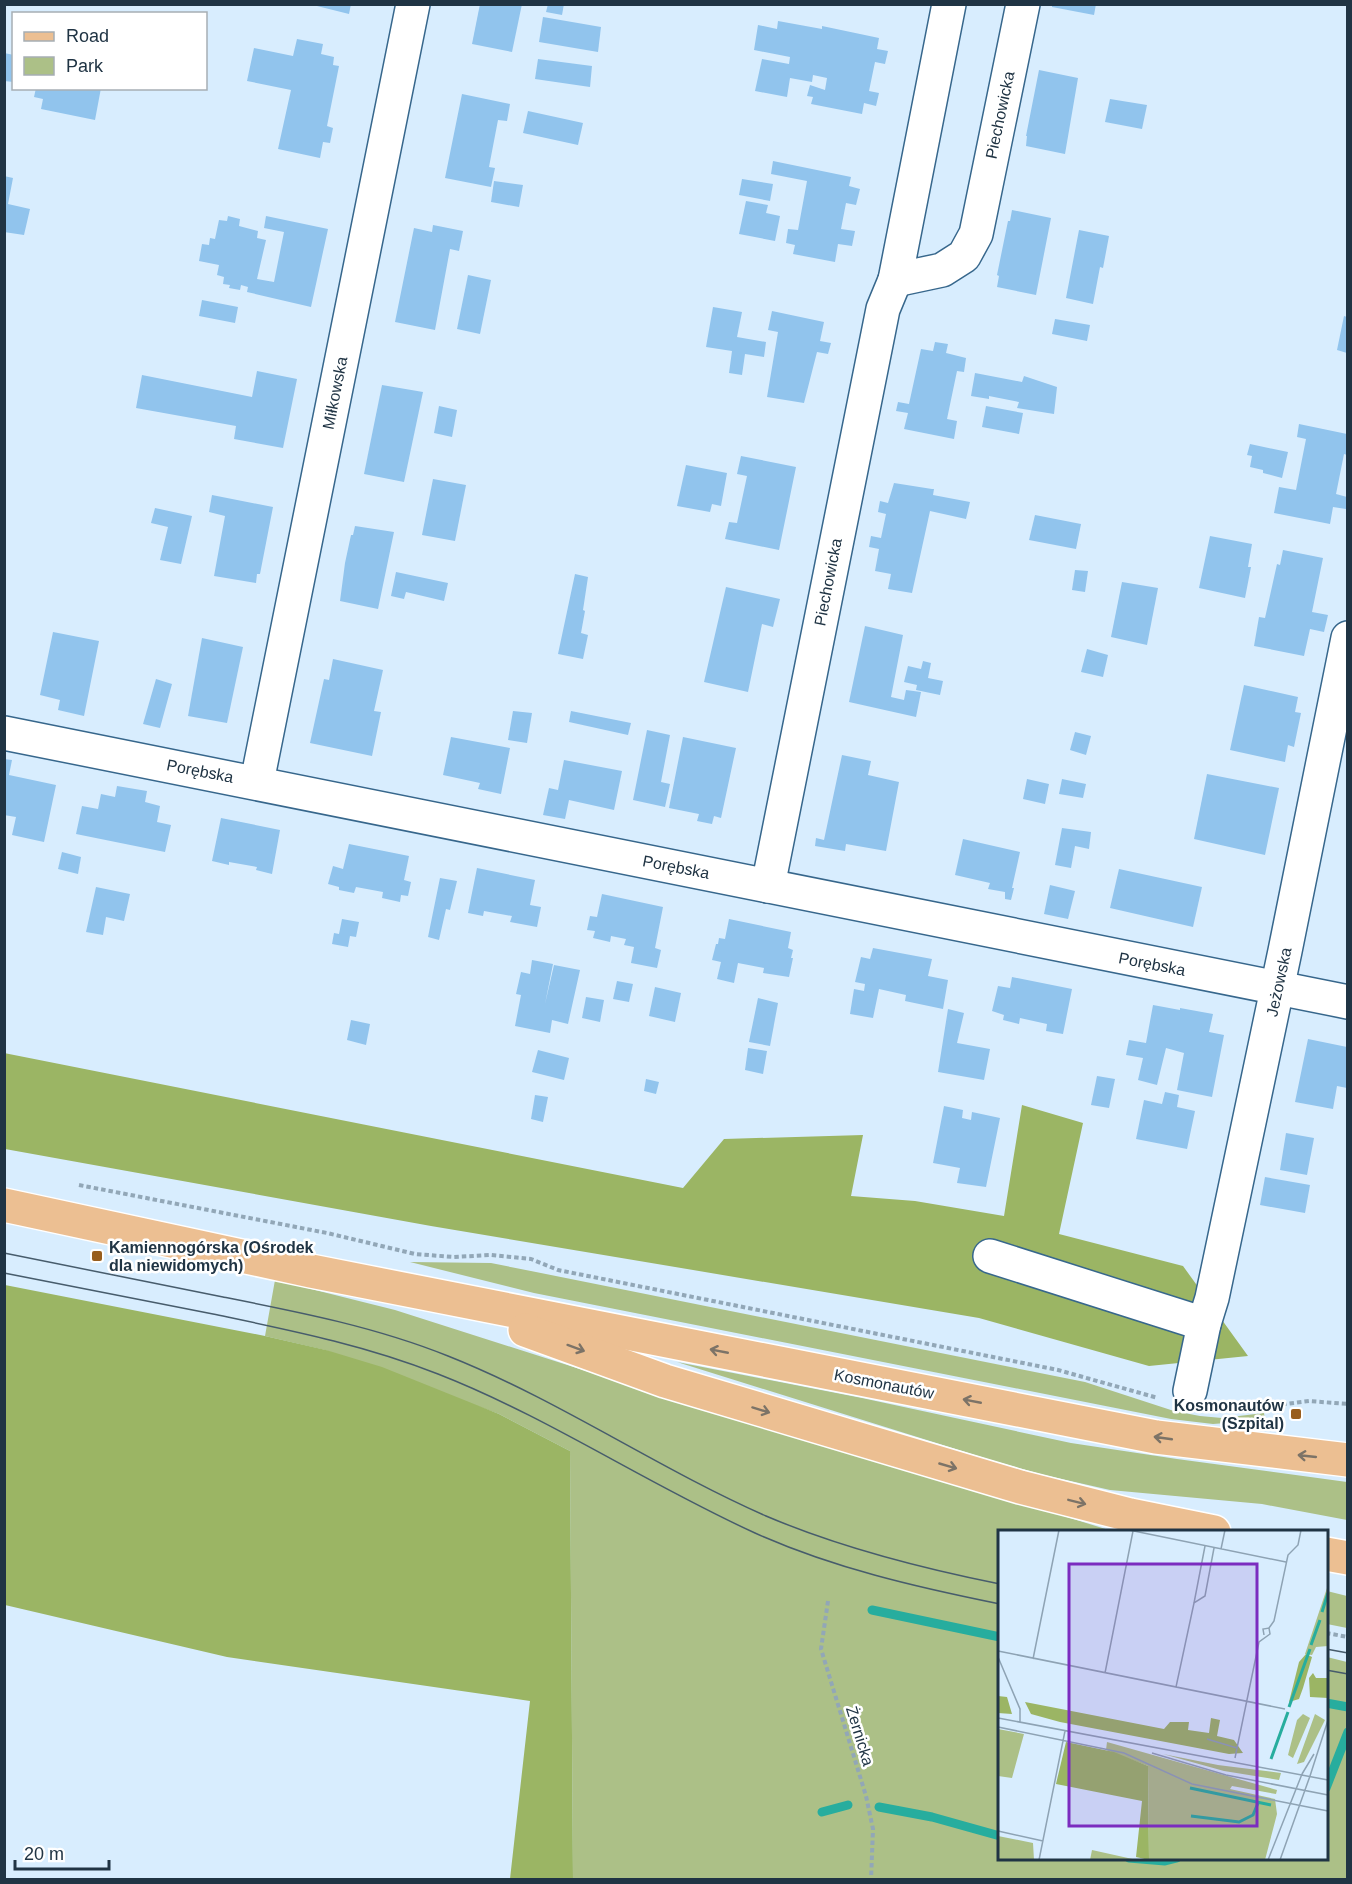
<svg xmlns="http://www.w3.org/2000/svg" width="1352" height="1884" viewBox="0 0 1352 1884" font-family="Arial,sans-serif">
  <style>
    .green { fill: #acc087 }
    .forest { fill: #9bb564 }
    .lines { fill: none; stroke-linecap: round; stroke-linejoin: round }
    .stream { stroke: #27ad9e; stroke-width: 9 }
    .building { fill: #91c4ed }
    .minor-casing { stroke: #37678c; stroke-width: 36 }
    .major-casing { stroke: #fff; stroke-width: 36 }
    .path { stroke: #92a7b7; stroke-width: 4; stroke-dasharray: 4.5 3; stroke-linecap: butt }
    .minor { stroke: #fff; stroke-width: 33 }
    .major { stroke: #ecbf92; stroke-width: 33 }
    .tram { stroke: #475c6c; stroke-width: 1.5 }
    .oneway { stroke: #7c7367 }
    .poi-dot { fill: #985e1d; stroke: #fff; stroke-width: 2 }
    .labels { text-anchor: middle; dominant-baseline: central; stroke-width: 5; stroke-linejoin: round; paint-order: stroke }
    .street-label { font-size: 16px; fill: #203444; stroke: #fff }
    .poi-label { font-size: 16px; font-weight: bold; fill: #203444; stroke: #fff; text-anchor: start }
    .inset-river { fill: none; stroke: #27ad9e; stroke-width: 3 }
    .inset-road { fill: none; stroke: #8ea3b4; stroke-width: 1.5 }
    .view { fill: #7b2cbf; fill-opacity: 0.15; stroke: #7b2cbf; stroke-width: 3 }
    .inset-edge { fill: none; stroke: #203444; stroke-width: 3 }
  </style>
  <rect width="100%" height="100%" fill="#d8edfe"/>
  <g class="green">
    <path d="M410 1262 491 1263 1085 1382 1174 1411 1200 1416 1222 1418 1264 1413 1265 1420 1213 1424 1171 1419 534 1293Z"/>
    <path d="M275 1280 395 1310 708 1410 1025 1504 1112 1531 1000 1532V1858H1326L1327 1657 1347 1662V1879H573L570 1451 499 1414 325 1350 265 1336Z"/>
    <path d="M677 1362 862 1398 1071 1443 1177 1459 1347 1482V1520L1262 1504 1110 1490 1044 1475 994 1461Z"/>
    <path d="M1327 1591 1347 1596V1628L1327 1624Z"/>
  </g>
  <g class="forest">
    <path d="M4 1053 683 1188 724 1139 863 1135 851 1196 915 1201 1004 1216 1022 1105 1083 1123 1059 1234 1183 1266 1248 1356 1149 1366 979 1318 431 1226 5 1149Z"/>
    <path d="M5 1285 265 1336 326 1350 382 1367 499 1414 570 1451 573 1879H510L530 1701 227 1657 5 1605Z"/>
  </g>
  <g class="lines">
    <g class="stream">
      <path d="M872 1610 1000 1637"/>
      <path d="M1326 1703 1348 1707"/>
      <path d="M1326 1788 1348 1732"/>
      <path d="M879 1807 932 1817 1000 1836"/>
      <path d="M822 1812 848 1805"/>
      <path d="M1129 1858 1165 1861 1177 1858"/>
    </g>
  </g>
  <g class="building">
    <path d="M309 4H351L349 14Z"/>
    <path d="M480 4H522L512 52 472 44Z"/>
    <path d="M548 4H564L562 15 546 12Z"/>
    <path d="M1052 4H1096L1094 15 1052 7Z"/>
    <path d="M543 17 601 27 598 52 539 42Z"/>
    <path d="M778 21 822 29V26L879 38 877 49 888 51 885 64 875 62 869 91 879 93 876 106 864 103 862 114 811 104 813 97 807 96 810 85 825 90 827 78 813 75 812 82 790 78 787 97 755 91 762 59 789 64 790 57 754 50 758 25 777 29Z"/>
    <path d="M297 39 323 44 321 54 334 57 333 65 339 66 327 126 333 128 330 143 323 142 320 158 278 149 291 90 247 81 254 48 293 56Z"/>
    <path d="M4 53 14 55V82L4 81Z"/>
    <path d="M538 59 592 66 590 87 535 79Z"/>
    <path d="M1039 70 1078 78 1065 154 1026 146 1027 136H1026Z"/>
    <path d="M36 88H101L95 120 41 109 43 99 34 97Z"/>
    <path d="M462 94 510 104 507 121 498 120 489 167 495 168 491 187 445 178Z"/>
    <path d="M1110 99 1147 105 1142 129 1105 122Z"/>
    <path d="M528 111 583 123 578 145 523 133Z"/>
    <path d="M773 161 851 177 849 186 860 189 856 205 846 203 841 229 855 231 852 246 838 244 835 262 793 254 795 245 786 243 788 229 798 230 807 181 771 174Z"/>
    <path d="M4 176 13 178 8 204 30 209 24 235 4 232Z"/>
    <path d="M742 179 773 184 770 201 739 195Z"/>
    <path d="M494 181 523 185 519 207 491 202Z"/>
    <path d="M746 201 768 205 766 213 780 216 775 241 739 234Z"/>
    <path d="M1012 210 1051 218 1036 295 997 287 999 276 997 275 1008 221H1010Z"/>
    <path d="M228 216 240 219 239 226 258 231 257 238 266 240 257 279 274 282 284 232 264 228 266 216 328 229 311 307 247 292 248 287 241 285 240 290 229 288 230 285 223 284 224 277 217 275 219 265 199 261 202 244 209 245 210 238 215 239 219 220 227 221Z"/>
    <path d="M433 225 463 231 459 251 450 249 435 330 395 322 414 228 432 232Z"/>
    <path d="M1079 230 1109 236 1103 268 1100 267 1093 304 1066 298Z"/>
    <path d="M468 275 491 280 480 334 457 329Z"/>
    <path d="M202 300 238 307 235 323 199 316Z"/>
    <path d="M713 307 742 312 737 337 766 342 764 357 745 354 742 375 729 373 732 351 706 347Z"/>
    <path d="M772 311 824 322 820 341 831 343 828 354 817 352 804 403 767 397 778 332 768 330Z"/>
    <path d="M1344 316 1347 317V353L1337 350Z"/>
    <path d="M1055 319 1090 325 1087 341 1052 334Z"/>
    <path d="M935 342 948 344 946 353 966 358 964 372 957 371 947 419 957 421 954 439 904 429 908 413 896 411 898 402 909 404 921 349 933 351Z"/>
    <path d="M257 371 297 379 283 448 234 439 236 426 136 408 142 375 252 397Z"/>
    <path d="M975 373 1022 382 1024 376 1057 387 1054 414 1017 408 1019 402 989 396V399L971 396Z"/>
    <path d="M382 385 423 392 404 482 364 474Z"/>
    <path d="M439 406 457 410 452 437 434 433Z"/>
    <path d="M986 406 1023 413 1019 434 982 427Z"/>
    <path d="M1299 424 1347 434V455L1344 454 1336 494 1347 497 1346 509 1333 507 1330 524 1274 513 1279 487 1296 490 1306 439 1297 437Z"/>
    <path d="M1250 444 1288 452 1282 478 1263 473V470L1250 467 1252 456 1247 455Z"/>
    <path d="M741 456 796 467 779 550 725 539 729 522 737 523 747 476 737 474Z"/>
    <path d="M686 465 727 473 721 506 712 504 710 512 677 506Z"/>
    <path d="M433 479 466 485 455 541 422 535Z"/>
    <path d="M894 483 932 489H934L933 495 970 502 966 519 930 511 912 593 888 589 891 574 875 571 879 549 869 547 871 536 881 538 886 514 878 512 880 501 888 503Z"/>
    <path d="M212 495 273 507 260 574H257L256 583 214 576 225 516 209 512Z"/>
    <path d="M155 508 192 516 181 564 160 560 168 527 151 523Z"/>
    <path d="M1035 515 1081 524 1076 549 1029 540Z"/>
    <path d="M355 526 394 532 378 609 340 601 345 563 351 535H353Z"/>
    <path d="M1210 536 1252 544 1248 567H1251L1245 598 1199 588Z"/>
    <path d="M1283 550 1323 558 1312 612 1328 615 1324 632 1310 629 1304 656 1254 646 1259 617 1265 618 1277 564 1280 565Z"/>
    <path d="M1075 570 1088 571 1085 592 1072 590Z"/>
    <path d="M396 572 448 583 444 601 406 592 404 599 391 596Z"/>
    <path d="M575 574 588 577 583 610 585 611 581 633 588 635 583 659 558 654Z"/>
    <path d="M1122 582 1158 588 1147 645 1111 637Z"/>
    <path d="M726 587 780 599 773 627 762 624 748 692 704 682Z"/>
    <path d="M865 626 903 635 891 697 904 700 906 690 921 692 916 717 849 702Z"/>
    <path d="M53 632 99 641 84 716 58 710 60 700 40 695Z"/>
    <path d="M202 638 243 647 227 723 188 716Z"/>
    <path d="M1087 649 1108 655 1103 677 1081 672Z"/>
    <path d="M333 659 383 670 374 711 381 712 372 756 310 743 324 679 329 680Z"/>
    <path d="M923 661 931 663 928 678 943 681 940 695 916 690 917 685 904 682 908 666 921 669Z"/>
    <path d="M156 679 172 684 160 728 143 724Z"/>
    <path d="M1244 685 1298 697 1295 712 1301 713 1294 747 1288 745 1285 762 1230 750Z"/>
    <path d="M513 711 532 713 527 743 508 740Z"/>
    <path d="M571 711 631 723 628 735 569 722Z"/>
    <path d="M647 730 670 735 661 782 670 784 665 807 633 800Z"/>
    <path d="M1075 732 1091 736 1086 755 1070 750Z"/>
    <path d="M451 737 510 748 501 794 478 789 480 783 443 775Z"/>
    <path d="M683 737 736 748 721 818 714 816 712 824 697 821 699 814 669 808Z"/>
    <path d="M842 755 871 761 868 775 899 782 886 851 846 844 845 851 815 846 816 838 824 840Z"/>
    <path d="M4 759 12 760 9 775 56 785 44 842 12 835 16 817 4 815Z"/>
    <path d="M564 760 622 771 614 810 569 800 565 819 543 815 549 788 558 790Z"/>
    <path d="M1207 774 1279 788 1265 855 1194 839Z"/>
    <path d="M1027 779 1049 784 1045 804 1023 799Z"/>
    <path d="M1062 779 1086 784 1083 798 1059 794Z"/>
    <path d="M117 786 147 791 145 802 160 806 157 822 171 825 165 852 76 834 82 806 98 809 101 794 115 797Z"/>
    <path d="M221 818 280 830 272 874 256 870 257 867 229 862V865L212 861Z"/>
    <path d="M1062 828 1091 832 1089 849 1075 846 1071 868 1055 865Z"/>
    <path d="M963 839 1020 852 1012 888H1014L1011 900 1005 899V892L988 889 990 883 955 875Z"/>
    <path d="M349 844 409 856 404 880 411 882 408 896 401 895 400 902 382 898 383 892 356 887 354 893 339 890V887L328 884 333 866 343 869Z"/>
    <path d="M62 852 81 857 78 874 58 869Z"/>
    <path d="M477 868 535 880 530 905 541 907 537 927 510 922 512 916 484 911 483 916 468 913Z"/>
    <path d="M1119 869 1202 887 1193 927 1110 908Z"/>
    <path d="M440 878 457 881 450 910 446 909 439 940 428 937Z"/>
    <path d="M1050 885 1075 891 1068 919 1044 914Z"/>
    <path d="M96 887 130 894 124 921 106 917 103 935 86 932Z"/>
    <path d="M602 894 663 907 655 948 661 950 657 968 631 963 634 947 624 945 626 939 611 936 610 942 593 938 595 931 587 930 590 916 597 917Z"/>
    <path d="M342 919 359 922 356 937 350 936 348 947 332 944 334 933 339 934Z"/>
    <path d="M729 919 791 932 788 948 793 950 791 958H793L789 977 763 973 764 968 738 963 734 983 717 979 721 962 712 960 716 944H718L719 938 725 939Z"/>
    <path d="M873 948 932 959 928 976 948 980 943 1009 905 1001 906 995 879 989 873 1018 850 1014 854 989 864 991 865 984 855 982 861 957 870 959Z"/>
    <path d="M532 960 553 964 545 1004 554 965 580 970 568 1024 552 1020 550 1033 515 1026 521 995 516 994 521 972 530 974Z"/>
    <path d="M1012 977 1072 989 1063 1034 1046 1031 1047 1024 1020 1018 1019 1024 1003 1020 1004 1015 992 1011 998 986 1010 988Z"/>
    <path d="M617 981 633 984 629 1002 613 999Z"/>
    <path d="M655 987 681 993 675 1022 649 1016Z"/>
    <path d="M586 997 604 1000 600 1022 582 1018Z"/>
    <path d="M758 998 778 1003 770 1046 749 1042Z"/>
    <path d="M1153 1005 1180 1010V1008L1213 1014 1209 1032 1224 1035 1212 1097 1177 1090 1184 1053 1166 1048 1157 1085 1138 1080 1143 1058 1126 1055 1129 1040 1146 1043Z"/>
    <path d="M948 1009 964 1013 957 1043 990 1049 984 1080 938 1072Z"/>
    <path d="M351 1020 370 1024 366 1045 347 1040Z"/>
    <path d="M1308 1039 1347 1047V1088L1337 1086 1333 1109 1295 1102Z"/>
    <path d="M748 1048 767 1051 763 1074 745 1070Z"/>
    <path d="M538 1050 569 1058 564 1080 532 1072Z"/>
    <path d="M1097 1076 1115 1079 1109 1108 1091 1105Z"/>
    <path d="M646 1079 659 1082 656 1094 644 1091Z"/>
    <path d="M1165 1092 1179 1095 1177 1107 1195 1111 1187 1149 1136 1139 1144 1100 1162 1104Z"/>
    <path d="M535 1095 548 1097 543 1122 531 1119Z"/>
    <path d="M944 1106 963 1110 962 1118 971 1120 972 1112 1000 1118 986 1187 957 1183 960 1168 933 1163Z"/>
    <path d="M1286 1133 1314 1138 1307 1175 1280 1170Z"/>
    <path d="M1265 1177 1310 1185 1305 1213 1260 1205Z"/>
  </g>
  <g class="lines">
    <g class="minor-casing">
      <g id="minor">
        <path d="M949 4 895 280 942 270 964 256 976 234 1023 4"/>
        <path d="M4 733 1348 1002"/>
        <path d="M257 782 413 4"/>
        <path d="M768 886 883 309 895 280"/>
        <path d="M990 1256 1204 1324 1190 1391"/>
        <path d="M1204 1324 1212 1298 1285 951 1348 638"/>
      </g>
    </g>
    <g class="major-casing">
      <g id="major">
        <path d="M4 1205 311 1271 1156 1437 1348 1460"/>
        <path d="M525 1330 665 1381 1020 1487 1130 1515 1214 1532"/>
        <path d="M1326 1554 1348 1558"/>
      </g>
    </g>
    <g class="path">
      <path d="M79 1185 327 1233 415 1254 454 1257 491 1255 531 1259 558 1270 1058 1370 1158 1398"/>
      <path d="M1230 1411 1309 1401 1348 1404"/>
      <path d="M828 1601 821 1649 866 1796 873 1829 871 1880"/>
      <path d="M1326 1633 1348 1637"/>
    </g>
    <use href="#minor" class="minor"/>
    <use href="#major" class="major"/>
    <g class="tram">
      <path d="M4 1253C77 1268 150 1282 223 1297 299 1312 376 1327 448 1356 559 1400 657 1468 766 1516 841 1548 920 1568 1000 1584"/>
      <path d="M4 1273C74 1287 143 1300 213 1314 289 1330 365 1345 438 1374 548 1417 647 1484 755 1533 833 1568 916 1587 1000 1604"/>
      <path d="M1326 1649 1348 1653"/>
      <path d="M1326 1670 1348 1674"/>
    </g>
  </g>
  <defs><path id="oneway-shaft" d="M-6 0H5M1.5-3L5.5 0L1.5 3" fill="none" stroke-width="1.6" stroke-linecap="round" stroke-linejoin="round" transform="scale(1.5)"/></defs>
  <g class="oneway">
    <use href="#oneway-shaft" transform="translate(576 1348) rotate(20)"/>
    <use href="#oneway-shaft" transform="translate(719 1351) rotate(-169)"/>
    <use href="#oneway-shaft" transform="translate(972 1401) rotate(-169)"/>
    <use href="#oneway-shaft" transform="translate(761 1410) rotate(17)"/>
    <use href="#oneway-shaft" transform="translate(1163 1438) rotate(-172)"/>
    <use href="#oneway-shaft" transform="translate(1307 1456) rotate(-174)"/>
    <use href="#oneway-shaft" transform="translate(948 1466) rotate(16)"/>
    <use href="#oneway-shaft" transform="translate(1077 1502) rotate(14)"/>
  </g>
  <g class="poi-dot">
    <rect x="91" y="1250" width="12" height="12" rx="3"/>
    <rect x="1290" y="1408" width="12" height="12" rx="3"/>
  </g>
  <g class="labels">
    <g class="street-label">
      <text transform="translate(1000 115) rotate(-78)">Piechowicka</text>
      <text transform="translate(335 393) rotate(-79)">Miłkowska</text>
      <text transform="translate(828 582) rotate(-79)">Piechowicka</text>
      <text transform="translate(200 771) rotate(11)">Porębska</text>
      <text transform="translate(676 867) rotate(11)">Porębska</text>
      <text transform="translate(1152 964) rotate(11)">Porębska</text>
      <text transform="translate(1279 982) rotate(-78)">Jeżowska</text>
      <text transform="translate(884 1384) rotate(11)">Kosmonautów</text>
      <text transform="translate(860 1736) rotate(73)">Żernicka</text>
    </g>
    <g class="poi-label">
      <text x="109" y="1247">Kamiennogórska (Ośrodek<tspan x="109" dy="18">dla niewidomych)</tspan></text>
      <text x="1284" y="1405" text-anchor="end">Kosmonautów<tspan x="1284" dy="18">(Szpital)</tspan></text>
    </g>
  </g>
  <g transform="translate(998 1530)">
    <rect width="330" height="330" fill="#d8edfe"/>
    <path d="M330 55V116L318 117 314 125 307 124ZM305 184 312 188 295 228 290 225 299 190ZM317 184 327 190 306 232 299 234ZM0 199 26 204 14 248 0 246ZM109 212 279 260 278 264 234 256 232 259 277 269 279 284 267 330H151L150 236 108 220ZM165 224 220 235 283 243 281 250 226 241ZM0 306 35 313 36 330H0ZM94 320 139 330H92Z" fill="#acc087"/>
    <path d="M308 124 314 127 305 158 301 169 291 172 301 132ZM315 143 318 148H330V168L312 167 311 148ZM0 166 9 167 14 184 0 183ZM27 172 166 199 172 192H191L190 200 211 203 213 188 222 190 219 206 236 210 245 223 231 224 62 192 33 184ZM68 212 116 222 150 236 151 330 138 327 144 271 58 254Z" fill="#9bb564"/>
    <path class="inset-river" d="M324 82 330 63M313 115 322 90M291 177 312 119M273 229 290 182M192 258 273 275M193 286 241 292 255 285 260 273"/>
    <path class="inset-road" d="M131 0 288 32M207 16 196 73 207 66 216 18M223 19 227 0M271 98 276 91 290 25 300 15 303 0M0 121 287 179M0 127 22 179V192M35 129 61 0M107 143 135 1M178 157 196 73M0 188 330 250M0 197 126 223 194 254 330 281M209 209 239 218 237 228M239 218 261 112 272 104 271 98 265 99 266 105M154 223 228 245 330 265M304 244 316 224M312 246 330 190M0 301 45 311M41 330 67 201M270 330 304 244M282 330 312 246"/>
    <path class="view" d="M71 34H259V296H71Z"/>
    <rect width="330" height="330" class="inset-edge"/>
  </g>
  <rect width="1352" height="1884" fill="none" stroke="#203444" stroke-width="12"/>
  <rect x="12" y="12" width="195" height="78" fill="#ffffff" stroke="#a6aeb4" stroke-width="1.5"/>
  <rect x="24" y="32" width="30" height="9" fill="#ecbf92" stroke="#a6aeb4" stroke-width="1.5"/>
  <text x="66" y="42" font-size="18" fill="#203444">Road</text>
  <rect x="24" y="57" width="30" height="18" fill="#acc087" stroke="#a6aeb4" stroke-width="1.5"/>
  <text x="66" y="72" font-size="18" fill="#203444">Park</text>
  <path d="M15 1860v9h94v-9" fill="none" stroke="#203444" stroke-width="3"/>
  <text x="24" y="1860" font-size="18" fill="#203444" stroke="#ffffff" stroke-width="4.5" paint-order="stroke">20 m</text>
</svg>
